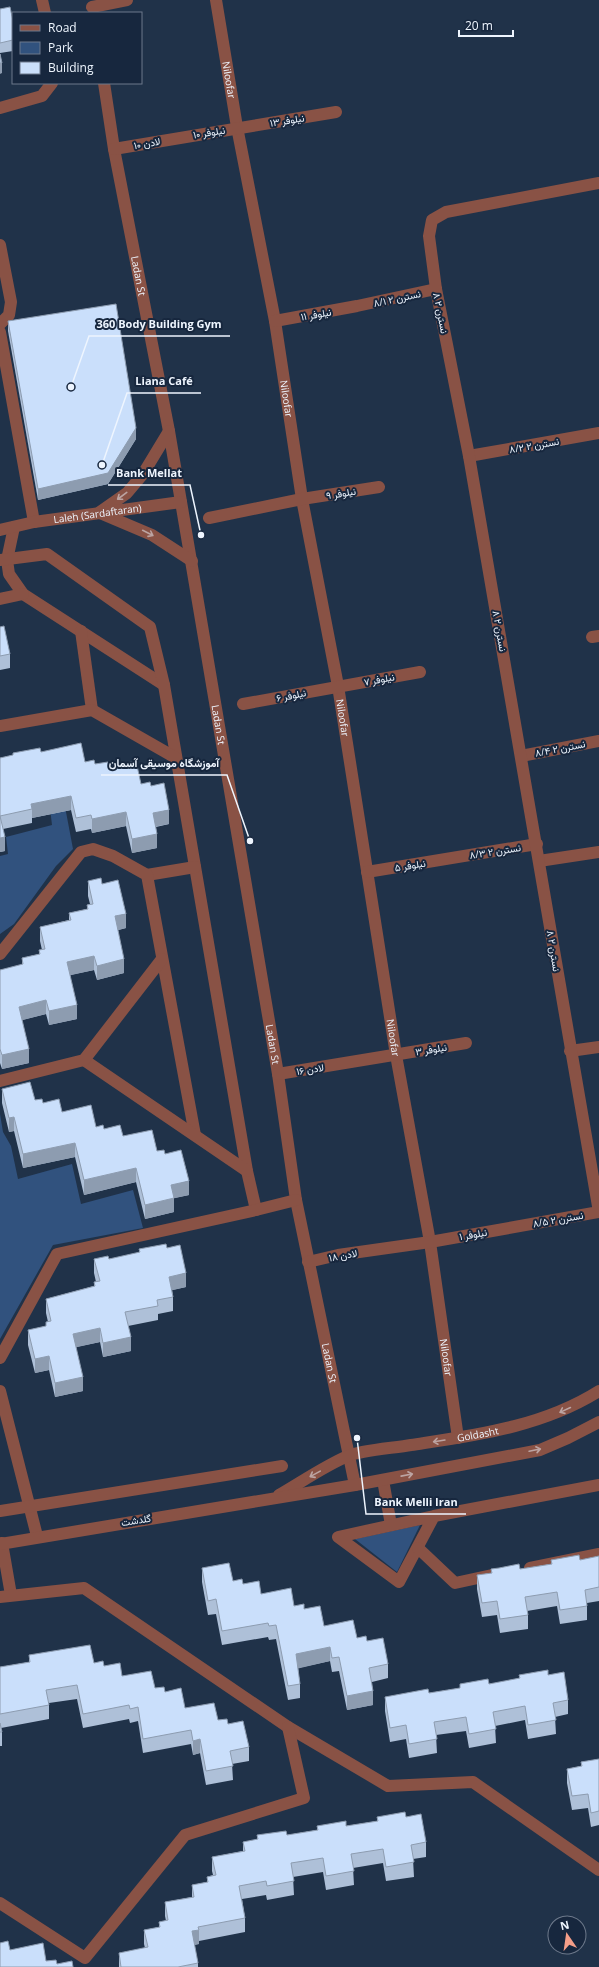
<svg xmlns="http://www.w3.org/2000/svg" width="599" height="1967" viewBox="0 0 599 1967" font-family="'Open Sans',Vazirmatn,sans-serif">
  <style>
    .green { fill: #31527e }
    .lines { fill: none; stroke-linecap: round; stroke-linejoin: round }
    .minor { stroke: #895245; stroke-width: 12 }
    .wall { fill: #aec0d8 }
    .shaded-wall { fill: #8d9cb0 }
    .building { fill: #cadffb; stroke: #8d9cb0 }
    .oneway { stroke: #bca4a2 }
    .labels { text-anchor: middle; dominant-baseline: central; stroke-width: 4; stroke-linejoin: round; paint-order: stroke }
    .street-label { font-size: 10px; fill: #eef5fe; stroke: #17273e }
    .leader { fill: none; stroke: #eef5fe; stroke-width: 1.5 }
    .callout-dot { fill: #eef5fe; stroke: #17273e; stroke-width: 1.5 }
    .callout-label { font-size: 11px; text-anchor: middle; font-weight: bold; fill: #eef5fe; stroke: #17273e; stroke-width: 4; stroke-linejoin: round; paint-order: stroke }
  </style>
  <rect width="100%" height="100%" fill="#203249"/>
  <g class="green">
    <path d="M63 796 73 849 56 866 14 924 0 934V856L8 854 6 837 52 825 49 800Z"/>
    <path d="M0 1114 3 1132 11 1146 18 1179 72 1164 81 1204 133 1190 143 1228 53 1245 0 1339Z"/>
    <path d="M420 1525 397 1572 355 1539Z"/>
  </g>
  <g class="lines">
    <g class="minor">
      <path d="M42 0 45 13"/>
      <path id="s1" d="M216 0 237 127 275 321 302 499 338 686 396 1055 430 1242 458 1438"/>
      <path d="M92 7 127 0"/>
      <path id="s2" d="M104 83 114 149 169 431 278 1074 296 1200 355 1485"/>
      <path d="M0 108 42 96 52 83"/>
      <path d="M114 149 336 112"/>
      <path d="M0 245 11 302 9 315 0 324"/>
      <path d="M275 321 357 306 436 289"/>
      <path d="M0 332 34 522"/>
      <path d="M469 456 599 433"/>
      <path d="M100 512 127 493 143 474 169 431"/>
      <path d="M100 513 152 535 192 561"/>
      <path d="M209 518 302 499 379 487"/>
      <path d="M14 527 7 560 9 574 23 594 164 685"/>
      <path id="s3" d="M0 530 34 522 181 502"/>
      <path d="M0 560 47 554 150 627 164 685 247 1171 256 1210"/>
      <path d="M0 599 23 594"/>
      <path d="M81 631 92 710"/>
      <path d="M592 637 599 636"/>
      <path d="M243 704 420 672"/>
      <path d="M0 726 92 710 176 758"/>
      <path d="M521 756 599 741"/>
      <path d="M539 861 599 852"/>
      <path d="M367 872 537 844"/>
      <path d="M147 875 195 867"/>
      <path d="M0 954 81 852 93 849 113 856 147 875 195 1135"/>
      <path d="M570 1051 599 1047"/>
      <path d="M84 1060 247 1171"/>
      <path d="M278 1074 466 1043"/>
      <path d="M0 1081 84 1060 162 959"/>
      <path d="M308 1262 338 1255 430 1242 599 1212 469 456 436 289 429 236 432 220 446 212 599 183"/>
      <path d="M0 1358 57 1254 256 1210 296 1200"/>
      <path d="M0 1391 37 1536"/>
      <path d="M383 1480 391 1525"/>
      <path id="s4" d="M279 1495C300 1483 326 1465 348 1456 361 1450 395 1448 411 1445 476 1435 542 1427 599 1391"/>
      <path d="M0 1511 282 1466"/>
      <path d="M434 1516 338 1537 399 1582 434 1516 599 1485"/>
      <path d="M2 1543 11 1595"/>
      <path d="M0 1544 355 1485 540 1450 568 1438 599 1422"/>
      <path d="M418 1548 455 1583 492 1575"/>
      <path d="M530 1568 599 1554"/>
      <path d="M0 1597 84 1588 288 1727 388 1786 473 1782 599 1870"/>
      <path d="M0 1903 85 1958 185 1835 304 1798 288 1727"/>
    </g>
  </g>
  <g class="wall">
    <path d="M0 9 13 21V51L0 53Z"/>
    <path d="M8 321 136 439 108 484 38 500 8 331Z"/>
    <path d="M0 627 10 654V668L0 670Z"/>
    <path d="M41 752 109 767 141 784 151 786 169 824 156 827 157 848 132 853 126 826 92 833 91 829 76 832 71 810 32 818V823L3 829 5 851 0 852V758L13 755V753Z"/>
    <path d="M88 881 102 884 126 928 118 930 124 973 97 980 94 970 70 975 77 1019 49 1025 46 1014 22 1020 29 1063 2 1069 0 1063V970L22 965V958L39 954V950H42L40 941V927L69 920V913L87 909V905L90 904 88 896Z"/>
    <path d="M2 1089 43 1103 96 1127 123 1136 157 1151 165 1154 189 1195 174 1198V1212L145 1219 136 1182 84 1195 75 1157 23 1168 14 1131 9 1132 2 1103Z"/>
    <path d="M167 1248 186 1287 172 1290 173 1297V1311L158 1314V1320L128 1326 131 1351 103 1357 100 1342 76 1347 83 1391 55 1397 49 1370 35 1373 28 1345V1330L46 1326V1322H48L46 1313V1299L94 1286V1282H96L94 1273V1259H109L139 1253V1249Z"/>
    <path d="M599 1556V1601L587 1603V1620L560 1624 557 1606 527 1611 528 1615V1629L500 1633 497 1615 482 1617 477 1589V1575L491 1573V1569H520L551 1564V1560H580Z"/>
    <path d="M202 1568 233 1581 243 1584 261 1594 304 1609 324 1626 357 1638 367 1641 388 1664V1678L372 1682 373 1705 347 1710 339 1671 332 1672 330 1661 298 1668 300 1684V1698L288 1700 276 1639 269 1640 268 1637 222 1645 216 1614 208 1615 202 1582Z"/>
    <path d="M29 1655 94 1663 104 1666 122 1676 155 1688 165 1692 185 1708 218 1720 228 1724 249 1747V1761L232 1764 233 1780 206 1785 200 1753 193 1755 191 1744 143 1753 138 1721 130 1723 129 1719 83 1728 77 1699 49 1703V1719L1 1728 2 1732V1746H0V1667L29 1662Z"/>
    <path d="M519 1675H548L568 1700V1714L555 1717 556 1734 528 1739 525 1720 495 1726 496 1743 469 1748 466 1731 436 1735 437 1753 409 1758 406 1739 390 1742 385 1711V1697L429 1693 460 1688V1684H489L519 1679Z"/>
    <path d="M599 1759V1825L591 1827 588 1808 572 1810 567 1783V1769L581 1766V1762Z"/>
    <path d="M377 1817H406L426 1842V1857L413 1859 414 1877 386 1881 383 1863 353 1868 354 1885 326 1890 323 1872 293 1877 294 1895 267 1900 266 1895 242 1899 245 1918V1932L199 1941V1944L194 1945 198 1963V1967H119V1953L145 1948 144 1944V1930L159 1927V1922L166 1921 165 1916V1902L192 1897V1885L207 1882V1877L213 1875 212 1871V1857L243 1851V1842L257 1840V1835H287L317 1830V1826H346L377 1821Z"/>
  </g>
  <g class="shaded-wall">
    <path d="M0 63H2V73L0 74Z"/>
    <path d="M136 428V439L108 484 38 500V489Z"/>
    <path d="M71 796V810L32 818V809L31 804Z"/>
    <path d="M169 810V824L153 827V813Z"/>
    <path d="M126 812V826L92 833V819Z"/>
    <path d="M157 834V848L132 853V839Z"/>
    <path d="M5 837V851L0 852V838Z"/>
    <path d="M126 914V928L115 931V916Z"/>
    <path d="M94 956V970L67 976V962Z"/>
    <path d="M124 959V973L97 980V966Z"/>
    <path d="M46 1000V1014L19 1021V1007Z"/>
    <path d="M77 1005V1019L49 1025V1011Z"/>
    <path d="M29 1049V1063L2 1069V1055Z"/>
    <path d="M14 1117V1131L9 1132V1118Z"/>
    <path d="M75 1143V1157L23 1168V1154Z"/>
    <path d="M136 1168V1182L84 1195V1180Z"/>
    <path d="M189 1181V1195L171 1199V1185Z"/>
    <path d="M174 1198V1212L145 1219V1205Z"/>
    <path d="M186 1273V1287L169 1291V1277Z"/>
    <path d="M100 1328V1342L73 1348V1334Z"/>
    <path d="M131 1337V1351L103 1357V1343Z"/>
    <path d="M49 1356V1370L35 1373V1359Z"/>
    <path d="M83 1377V1391L55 1397V1383Z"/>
    <path d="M330 1647V1661L296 1669V1654Z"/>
    <path d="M373 1691V1705L347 1710V1696Z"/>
    <path d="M200 1739V1753L193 1755V1741Z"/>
    <path d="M199 1930V1944L192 1945V1931Z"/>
  </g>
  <g class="building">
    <path d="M10 7 13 21V40L0 43V9Z"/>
    <path d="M0 54 2 63H0Z"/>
    <path d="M116 304 136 428 108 473 38 489 8 321Z"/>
    <path d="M4 626 10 654 0 656V627Z"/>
    <path d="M81 743 85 762 94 760 95 764 108 762 109 767 136 761 141 784 150 782 151 786 164 783 169 810 153 813 157 834 132 839 126 812 92 819 91 815 76 818 71 796 31 804 32 809 0 816V758L13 755V753L40 748 41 752Z"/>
    <path d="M0 816 5 837 0 838Z"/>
    <path d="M101 878 102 884 118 880 126 914 115 916 124 959 97 966 94 956 67 962 77 1005 49 1011 46 1000 19 1007 29 1049 2 1055 0 1049V970L23 964 22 958 40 954 39 950 45 949 40 927 71 920 69 913 88 909 87 905 93 904 88 881Z"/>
    <path d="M30 1082 35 1100 42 1099 43 1103 59 1099 62 1112 91 1105 96 1127 103 1125 104 1129 120 1125 123 1136 152 1130 157 1151 164 1150 165 1154 181 1150 189 1181 171 1185 174 1198 145 1205 136 1168 84 1180 75 1143 23 1154 14 1117 9 1118 2 1089Z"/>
    <path d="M166 1244 167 1248 180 1245 186 1273 169 1277 173 1297 157 1300 158 1306 125 1312 131 1337 103 1343 100 1328 73 1334 83 1377 55 1383 49 1356 35 1359 28 1330 46 1326V1322L51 1321 46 1299 95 1286 94 1282 100 1281 94 1259 108 1256 109 1259 140 1252 139 1249Z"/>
    <path d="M579 1555 580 1560 599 1556V1587L585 1590 587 1606 560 1610 557 1592 525 1597 528 1615 500 1619 497 1601 482 1603 477 1575 492 1573 491 1569 499 1568 519 1564 520 1569 552 1564 551 1560Z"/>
    <path d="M229 1563 233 1581 242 1579 243 1584 259 1581 261 1594 291 1588 294 1606 304 1604V1609L320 1606 324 1626 353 1620 357 1638 366 1636 367 1641 383 1638 388 1664 369 1668 373 1691 347 1696 339 1657 332 1658 330 1647 296 1654 300 1684 288 1686 276 1625 269 1626 268 1623 222 1631 216 1599 208 1601 202 1568Z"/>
    <path d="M90 1645 94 1663 103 1661 104 1666 120 1663 122 1676 151 1671 155 1688 164 1687 165 1692 181 1688 185 1708 214 1703 218 1720 227 1719 228 1724 243 1721 249 1747 230 1751 233 1766 206 1771 200 1739 193 1741 191 1730 143 1739 138 1707 130 1709 129 1705 83 1714 77 1685 46 1690 49 1705 0 1714V1667L30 1662 29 1655Z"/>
    <path d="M548 1670V1675L564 1672 568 1700 553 1703 556 1720 528 1725 525 1706 493 1712 496 1729 469 1734 466 1717 434 1722 437 1739 409 1744 406 1725 390 1728 385 1697 428 1689 429 1693 460 1688V1684L488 1679 489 1684 520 1678 519 1675Z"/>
    <path d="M0 1723 2 1732H0Z"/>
    <path d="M599 1759V1811L591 1813 588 1794 572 1796 567 1769 582 1766 581 1762Z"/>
    <path d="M405 1812 406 1817 421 1814 426 1842 411 1845 414 1862 386 1867 383 1849 351 1854 354 1871 326 1876 323 1858 291 1863 294 1881 267 1886 266 1881 239 1886 245 1918 198 1927 199 1930 192 1931 198 1963 178 1967H121L119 1953 148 1947 144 1930 160 1927 159 1922 168 1920 165 1902 194 1897 192 1885 208 1882 207 1877 216 1875 212 1857 245 1851 243 1842 258 1839 257 1835 286 1831 287 1835 318 1830 317 1826 346 1821V1826L378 1821 377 1817Z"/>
    <path d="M8 1941 10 1950 43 1943 46 1961 56 1960 57 1964 72 1961 73 1967H0V1943Z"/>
  </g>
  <defs><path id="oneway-shaft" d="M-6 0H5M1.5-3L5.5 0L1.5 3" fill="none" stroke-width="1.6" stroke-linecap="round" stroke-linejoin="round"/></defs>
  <g class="oneway">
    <use href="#oneway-shaft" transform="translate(122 496) rotate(143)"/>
    <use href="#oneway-shaft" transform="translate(148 533) rotate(27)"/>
    <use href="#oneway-shaft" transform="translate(565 1410) rotate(155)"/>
    <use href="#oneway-shaft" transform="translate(439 1441) rotate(171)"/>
    <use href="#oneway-shaft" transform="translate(535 1450) rotate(-12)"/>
    <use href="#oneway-shaft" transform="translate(315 1474) rotate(151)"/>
    <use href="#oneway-shaft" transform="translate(407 1475) rotate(-11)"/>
  </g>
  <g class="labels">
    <g class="street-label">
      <text stroke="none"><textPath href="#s1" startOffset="81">Niloofar</textPath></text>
      <text transform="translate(287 120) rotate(-9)">۱۳ نیلوفر</text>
      <text transform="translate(209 132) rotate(-9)">۱۰ نیلوفر</text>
      <text transform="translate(147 143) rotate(-10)">۱۰ لادن</text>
      <text stroke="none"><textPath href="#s2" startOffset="196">Ladan St</textPath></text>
      <text transform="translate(397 298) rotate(-12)">۸/۱ نسترن ۲</text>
      <text transform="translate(441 313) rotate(79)">۸ نسترن ۲</text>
      <text transform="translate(316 314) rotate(-10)">۱۱ نیلوفر</text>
      <text stroke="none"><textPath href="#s1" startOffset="405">Niloofar</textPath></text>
      <text transform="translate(534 445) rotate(-10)">۸/۲ نسترن ۲</text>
      <text transform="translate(341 493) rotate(-9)">۹ نیلوفر</text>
      <text stroke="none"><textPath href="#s3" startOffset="99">Laleh (Sardaftaran)</textPath></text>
      <text transform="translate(500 631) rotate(80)">۸ نسترن ۲</text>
      <text transform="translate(379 679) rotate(-10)">۷ نیلوفر</text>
      <text transform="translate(291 695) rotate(-11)">۶ نیلوفر</text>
      <text stroke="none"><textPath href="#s1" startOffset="729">Niloofar</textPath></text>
      <text stroke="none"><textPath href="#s2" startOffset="652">Ladan St</textPath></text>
      <text transform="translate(560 748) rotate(-11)">۸/۴ نسترن ۲</text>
      <text transform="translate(495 851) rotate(-9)">۸/۳ نسترن ۲</text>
      <text transform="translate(410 865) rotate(-9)">۵ نیلوفر</text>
      <text transform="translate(554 951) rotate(81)">۸ نسترن ۲</text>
      <text stroke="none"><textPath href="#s1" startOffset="1053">Niloofar</textPath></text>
      <text stroke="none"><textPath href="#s2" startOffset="976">Ladan St</textPath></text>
      <text transform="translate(431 1049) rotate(-9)">۳ نیلوفر</text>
      <text transform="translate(310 1069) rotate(-9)">۱۶ لادن</text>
      <text transform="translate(558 1219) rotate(-10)">۸/۵ نسترن ۲</text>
      <text transform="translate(473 1234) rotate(-10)">۱ نیلوفر</text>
      <text transform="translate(343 1255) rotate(-10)">۱۸ لادن</text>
      <text stroke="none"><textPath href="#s1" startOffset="1377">Niloofar</textPath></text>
      <text stroke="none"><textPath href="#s2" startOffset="1300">Ladan St</textPath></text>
      <text stroke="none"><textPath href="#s4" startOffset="211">Goldasht</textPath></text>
      <text transform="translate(136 1520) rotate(-9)">گلدشت</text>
    </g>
  </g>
  <path class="leader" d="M71 387L89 336H230M102 465L127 393H201M201 535L190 485H108M250 841L227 775H101M357 1438L366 1514H466"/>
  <g class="callout-dot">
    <circle cx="71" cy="387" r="4"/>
    <circle cx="102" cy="465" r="4"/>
    <circle cx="201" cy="535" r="4"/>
    <circle cx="250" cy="841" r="4"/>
    <circle cx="357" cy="1438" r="4"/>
  </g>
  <g class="callout-label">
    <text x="159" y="328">360 Body Building Gym</text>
    <text x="164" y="385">Liana Café</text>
    <text x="149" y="477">Bank Mellat</text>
    <text x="164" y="767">آموزشگاه موسیقی آسمان</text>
    <text x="416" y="1506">Bank Melli Iran</text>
  </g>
  <rect x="12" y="12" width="130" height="72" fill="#17273e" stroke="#6d798b"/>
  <rect x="20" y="25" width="20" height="6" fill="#895245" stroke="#6d798b"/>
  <text x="48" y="32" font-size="12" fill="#eef5fe">Road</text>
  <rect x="20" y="42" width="20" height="12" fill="#31527e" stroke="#6d798b"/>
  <text x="48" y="52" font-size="12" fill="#eef5fe">Park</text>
  <rect x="20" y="62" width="20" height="12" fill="#cadffb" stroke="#6d798b"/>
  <text x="48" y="72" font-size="12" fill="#eef5fe">Building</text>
  <g transform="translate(567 1935) rotate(347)"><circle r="19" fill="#17273e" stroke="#6d798b"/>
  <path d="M0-3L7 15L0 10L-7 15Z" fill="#f49e89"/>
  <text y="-6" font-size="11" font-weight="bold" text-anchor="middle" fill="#eef5fe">N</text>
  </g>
  <path d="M459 30v6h54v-6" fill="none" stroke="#eef5fe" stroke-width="2"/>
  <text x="465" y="30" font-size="12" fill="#eef5fe" stroke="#17273e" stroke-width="3" paint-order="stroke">20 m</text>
</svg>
